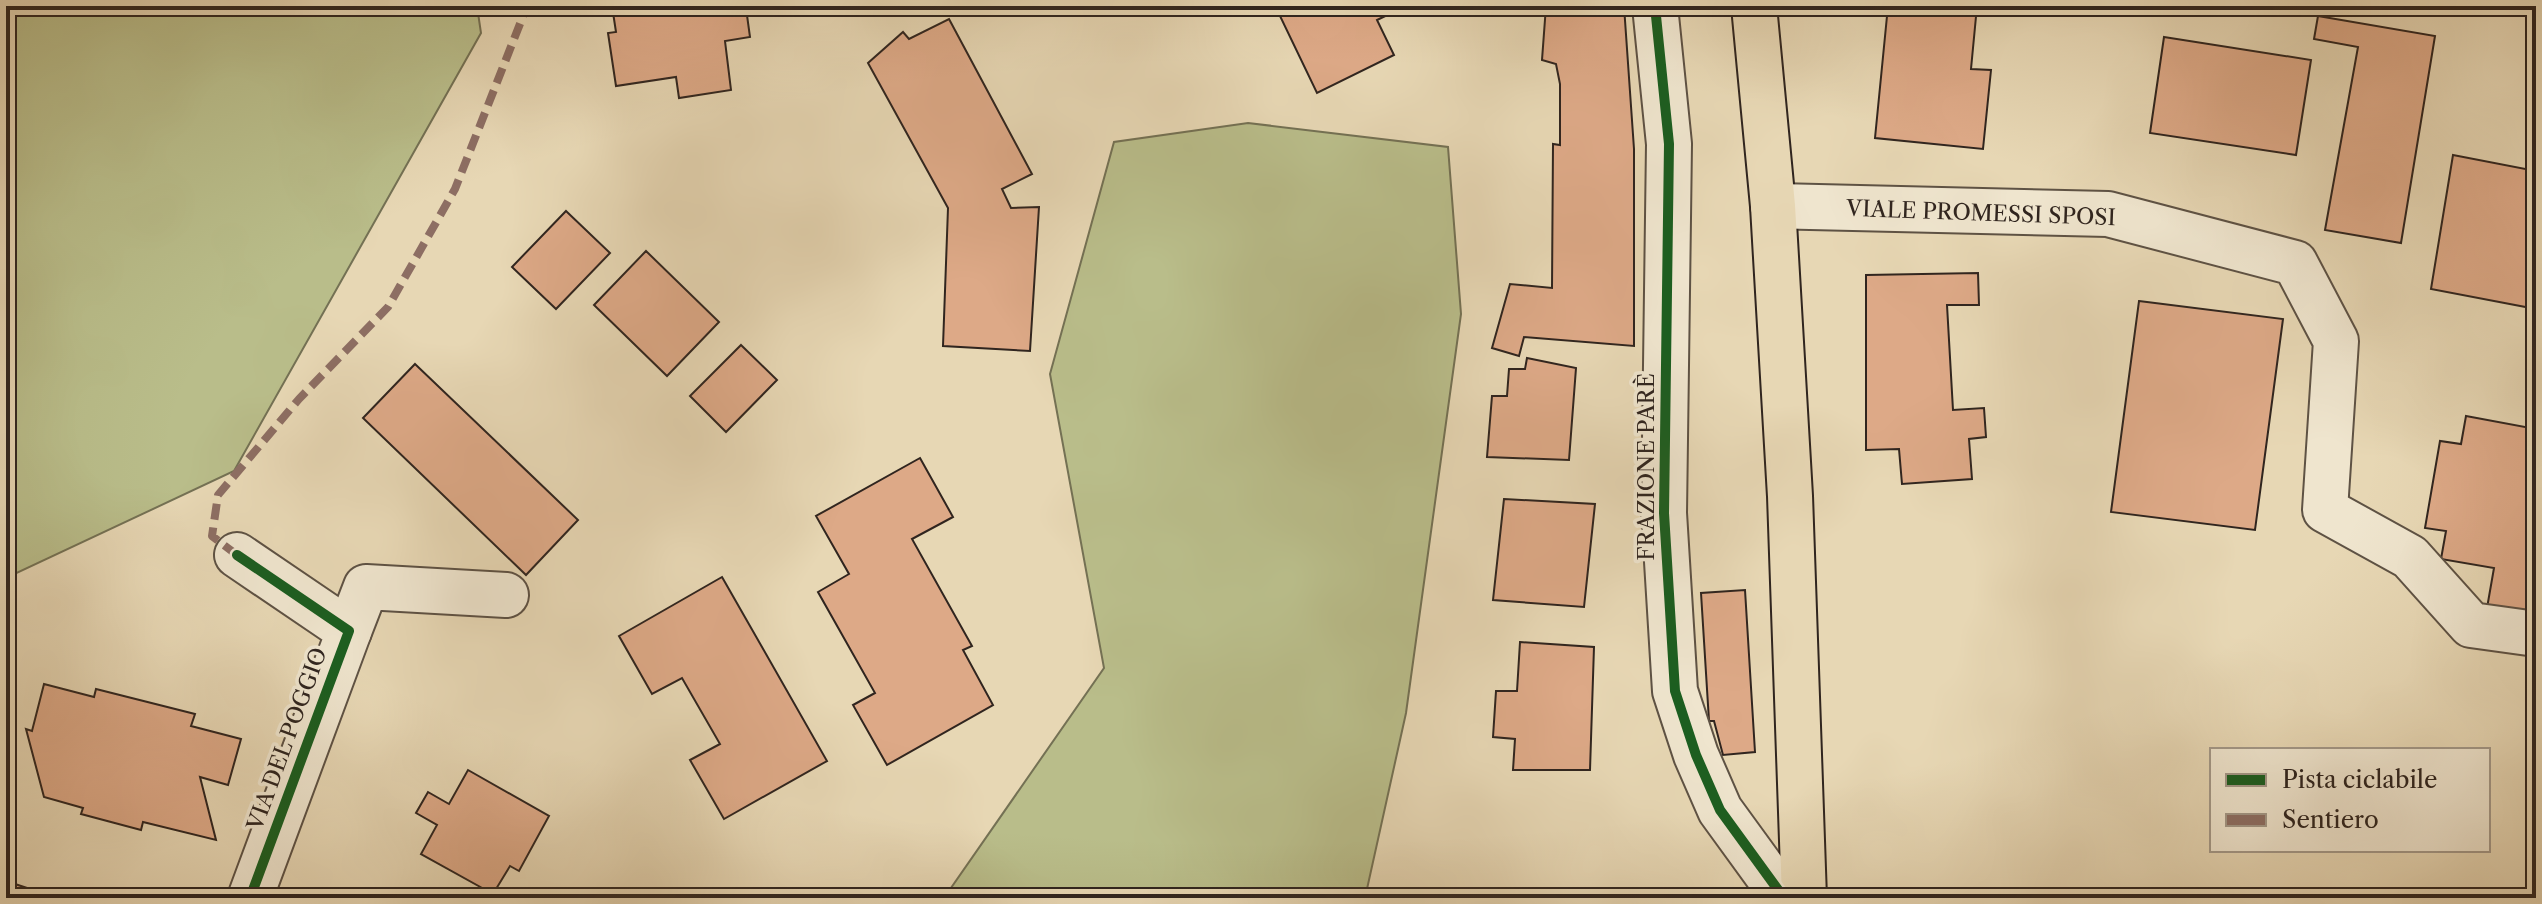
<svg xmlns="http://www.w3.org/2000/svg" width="2542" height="904" viewBox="0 0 2542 904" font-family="'Libre Caslon Text',serif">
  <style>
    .green { fill: #b9bd8a; stroke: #747154; stroke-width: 2 }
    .building { fill: #dda987; stroke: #30251f; stroke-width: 2 }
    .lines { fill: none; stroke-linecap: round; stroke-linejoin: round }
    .minor-casing { stroke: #5e5244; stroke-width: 48 }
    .major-casing { stroke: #30251f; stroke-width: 48 }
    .minor { stroke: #efe5ce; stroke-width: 44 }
    .major { stroke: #e7d7b4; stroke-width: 44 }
    .quiet { stroke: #8d6e63; stroke-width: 8; stroke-dasharray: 16 8; stroke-linecap: butt }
    .cycleway-casing { stroke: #efe5ce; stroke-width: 15 }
    .cycleway { stroke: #1b5e20; stroke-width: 10 }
    .labels { text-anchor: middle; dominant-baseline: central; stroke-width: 7; stroke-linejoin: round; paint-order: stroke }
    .street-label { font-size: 22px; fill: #30251f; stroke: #efe5ce }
  </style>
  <rect width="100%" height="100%" fill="#e7d7b4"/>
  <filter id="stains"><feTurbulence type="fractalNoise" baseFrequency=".0025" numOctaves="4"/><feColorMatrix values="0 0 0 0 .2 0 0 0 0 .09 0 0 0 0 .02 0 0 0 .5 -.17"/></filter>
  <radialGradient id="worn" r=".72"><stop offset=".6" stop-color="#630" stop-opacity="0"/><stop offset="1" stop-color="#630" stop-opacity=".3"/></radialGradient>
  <g class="green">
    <path d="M6 6H477L481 33 234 471 6 578Z"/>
    <path d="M1248 123 1448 147 1461 314 1406 713 1365 898H944L1104 668 1050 374 1114 142Z"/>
  </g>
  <g class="building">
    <path d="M612 6H720L721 12 746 8 750 37 725 41 731 90 679 98 676 77 616 86 608 33 616 32Z"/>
    <path d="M1300 6H1406L1377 20 1394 55 1317 93 1280 16Z"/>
    <path d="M1546 6H1624L1634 149V346L1524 337 1519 356 1492 348 1510 284 1552 288 1553 144 1560 145V84L1556 64 1542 60Z"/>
    <path d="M1888 6H1977L1971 69 1991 70 1983 149 1875 138Z"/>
    <path d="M2318 16 2435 36 2401 243 2325 230 2358 47 2314 39Z"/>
    <path d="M949 19 1032 174 1002 189 1011 208 1039 207 1030 351 943 346 948 208 868 63 903 32 909 39Z"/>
    <path d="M2164 37 2311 60 2296 155 2150 133Z"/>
    <path d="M2453 155 2536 171V309L2431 289Z"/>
    <path d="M566 211 610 253 556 309 512 267Z"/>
    <path d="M646 251 719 322 667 376 594 305Z"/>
    <path d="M1978 273 1979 305H1947L1953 410 1984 408 1986 437 1969 439 1972 479 1902 484 1899 449 1866 450V275Z"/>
    <path d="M2139 301 2283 319 2255 530 2111 512Z"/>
    <path d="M741 345 777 380 726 432 690 396Z"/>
    <path d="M1527 358 1576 368 1569 460 1487 457 1492 396H1507L1509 369H1525Z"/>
    <path d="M415 364 578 520 526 575 363 418Z"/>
    <path d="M2466 416 2536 429V617L2487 608 2494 568 2441 559 2446 531 2425 528 2440 441 2461 444Z"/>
    <path d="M920 458 953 517 912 539 972 646 963 650 993 705 887 765 853 705 875 693 818 592 849 574 816 516Z"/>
    <path d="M1504 499 1595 504 1584 607 1493 600Z"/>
    <path d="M722 577 827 761 724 819 690 760 720 744 682 678 652 694 619 636Z"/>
    <path d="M1745 590 1755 752 1723 755 1714 721H1709L1701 593Z"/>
    <path d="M1520 642 1594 647 1590 770H1513L1515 739 1493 737 1496 691H1517Z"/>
    <path d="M44 684 94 697 96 689 195 714 191 726 241 739 228 785 200 777 216 840 143 822 141 830 81 814 83 808 44 797 26 729 32 731Z"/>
    <path d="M468 770 549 816 519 871 510 866 493 894 421 854 437 825 416 813 428 792 449 804Z"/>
    <path d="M6 881 33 890 31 898H6Z"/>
  </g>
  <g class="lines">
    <g class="minor-casing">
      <g id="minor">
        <path d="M1655 6 1669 144 1664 513 1675 691 1696 755 1720 810 1784 898"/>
        <path d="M1773 206 2108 214 2295 263 2336 341 2325 510 2410 557 2471 625 2536 634"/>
        <path d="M237 555 349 631 250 898"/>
        <path d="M349 631 366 587 506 595"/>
      </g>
    </g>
    <g class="major-casing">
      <path id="major" d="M1754 6 1773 206 1790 496 1804 898"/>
    </g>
    <use href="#minor" class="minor"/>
    <use href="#major" class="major"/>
    <path class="quiet" d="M237 555 212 536 218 495 299 399 388 307 455 189 527 6"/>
    <g class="cycleway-casing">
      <g id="cycleway">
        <path d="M1655 6 1669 144 1664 513 1675 691 1696 755 1720 810 1784 898"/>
        <path d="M237 555 349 631 250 898"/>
      </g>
    </g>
    <use href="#cycleway" class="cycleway"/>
  </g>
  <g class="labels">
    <g class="street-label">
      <text transform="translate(1981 213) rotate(2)">VIALE PROMESSI SPOSI</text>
      <text transform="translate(1646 467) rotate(-90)">FRAZIONE PARÈ</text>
      <text transform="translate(287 739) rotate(-70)">VIA DEL POGGIO</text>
    </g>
  </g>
  <rect width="2542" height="904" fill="none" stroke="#e7d7b4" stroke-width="32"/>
  <rect x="8" y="8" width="2526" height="888" fill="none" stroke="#30251f" stroke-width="4"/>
  <rect x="16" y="16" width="2510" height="872" fill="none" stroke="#30251f" stroke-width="2"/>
  <rect x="2210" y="748" width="280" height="104" fill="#efe5ce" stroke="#a39888" stroke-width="2"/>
  <rect x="2226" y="774" width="40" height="12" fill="#1b5e20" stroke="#a39888" stroke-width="2"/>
  <text x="2282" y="788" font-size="24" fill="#30251f">Pista ciclabile</text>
  <rect x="2226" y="814" width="40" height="12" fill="#8d6e63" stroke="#a39888" stroke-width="2"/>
  <text x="2282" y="828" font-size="24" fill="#30251f">Sentiero</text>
  <rect width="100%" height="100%" filter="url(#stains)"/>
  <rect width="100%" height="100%" fill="url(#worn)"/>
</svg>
